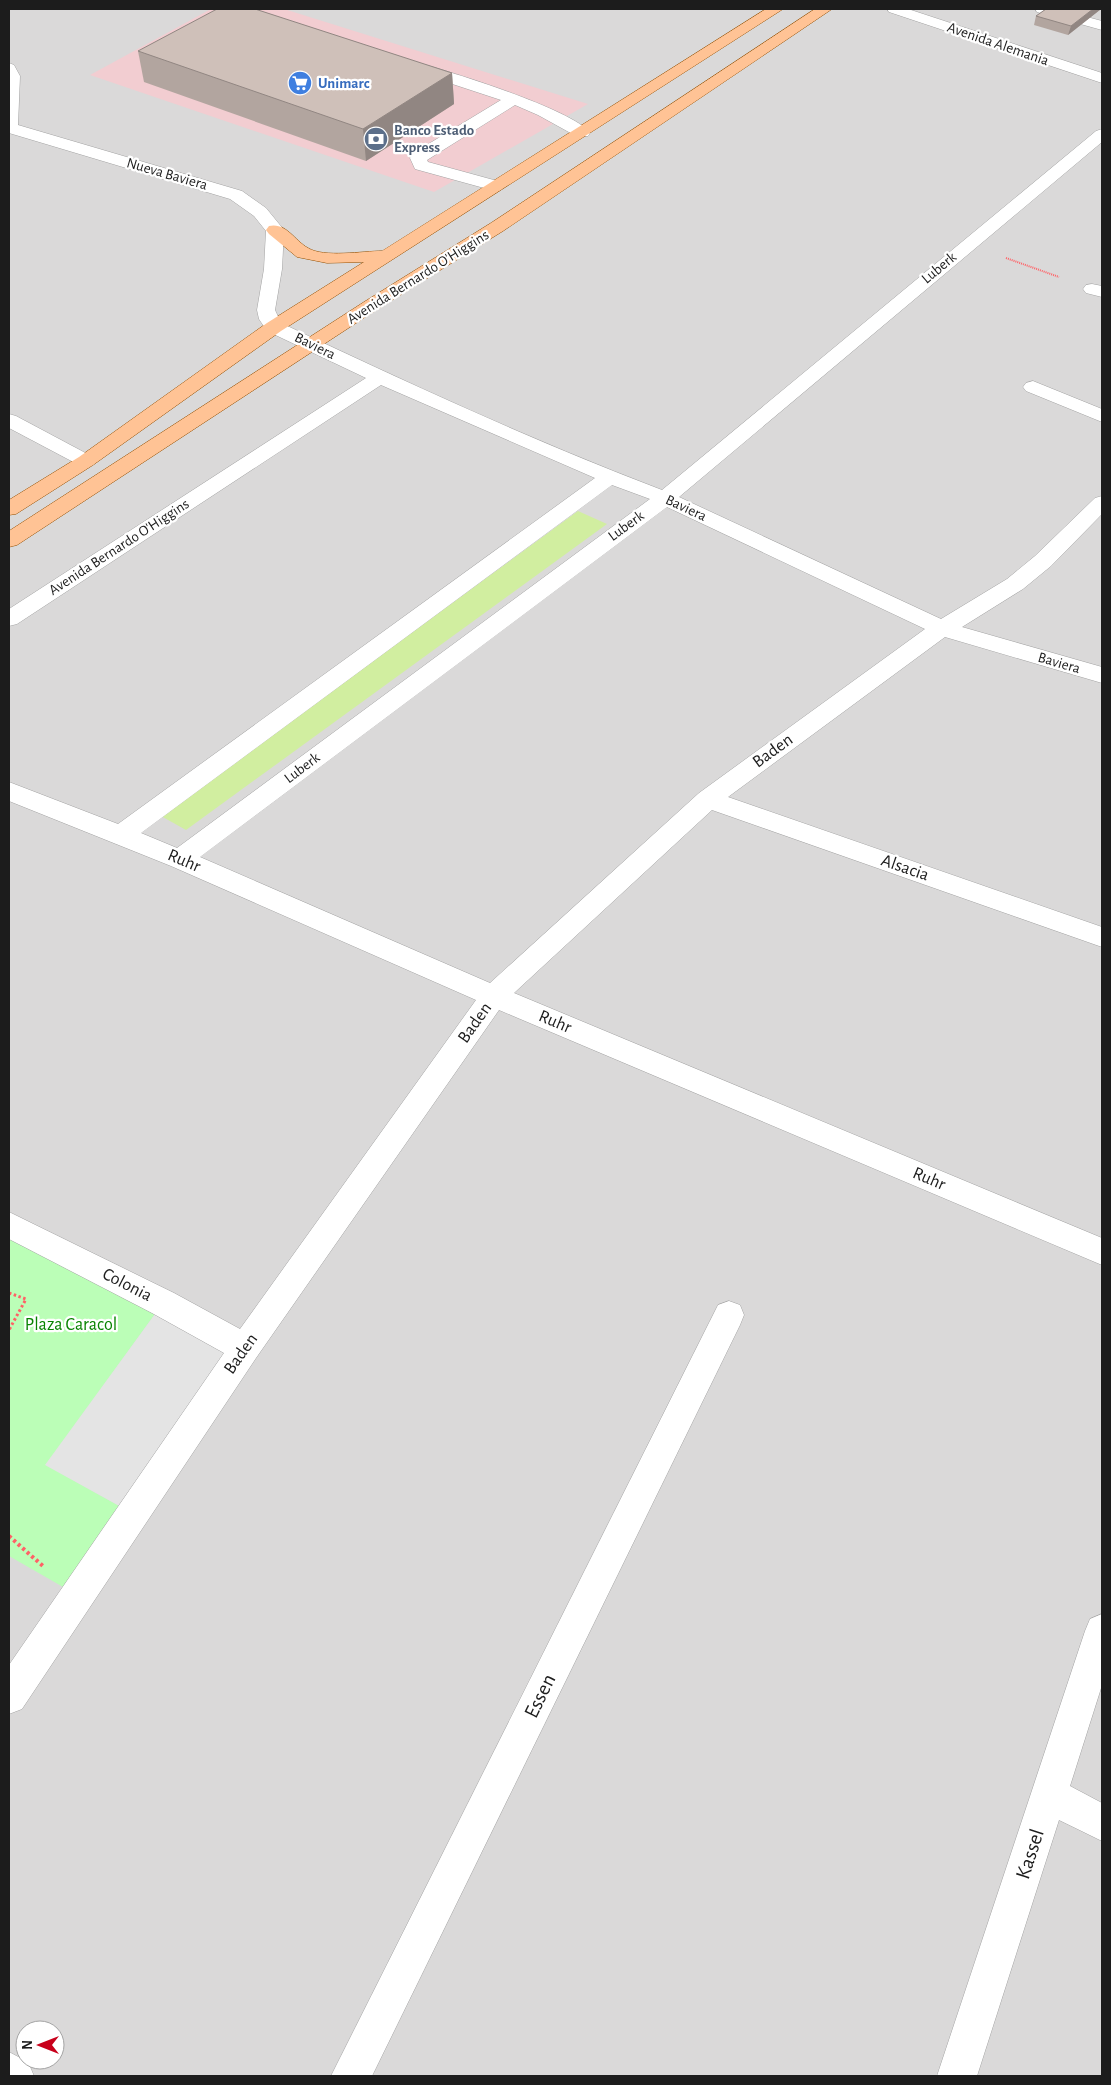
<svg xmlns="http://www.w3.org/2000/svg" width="1111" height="2085" viewBox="0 0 1111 2085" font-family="'Alegreya Sans',sans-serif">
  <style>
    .residential { fill: #dad9d9; fill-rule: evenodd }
    .commercial { fill: #f2cdd1 }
    .grass { fill: #d1eea0 }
    .park { fill: #bbfeb7 }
    .parking { fill: #e4e4e4 }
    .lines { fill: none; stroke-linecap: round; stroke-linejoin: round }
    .minor-casing { stroke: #a3a3a3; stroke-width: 1 }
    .major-casing { stroke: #944f00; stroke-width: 1 }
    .path-far2 { stroke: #ff6166; stroke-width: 2; stroke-dasharray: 1 1; stroke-linecap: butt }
    .path-far1 { stroke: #ff6166; stroke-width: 3; stroke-dasharray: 2.5 2.5; stroke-linecap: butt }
    .path { stroke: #ff6166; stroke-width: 4; stroke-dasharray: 3 3; stroke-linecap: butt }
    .minor { fill: #fff; fill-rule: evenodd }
    .major { fill: #ffc395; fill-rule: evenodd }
    .wall { fill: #b2a59f }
    .shaded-wall { fill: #918682 }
    .building { fill: #cfc0b9; stroke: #918682 }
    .labels { text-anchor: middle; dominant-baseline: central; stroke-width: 4.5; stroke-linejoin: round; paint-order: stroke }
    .far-street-label { font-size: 15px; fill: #1c1c1c; stroke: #fff }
    .far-shop-label { font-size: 15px; font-weight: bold; fill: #366cbe; stroke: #fff; text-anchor: start }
    .far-service-label { font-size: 15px; font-weight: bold; fill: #4e5e75; stroke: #fff; text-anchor: start }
    .street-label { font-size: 18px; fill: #1c1c1c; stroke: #fff }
    .park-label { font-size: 18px; fill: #088301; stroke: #fff }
    .near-street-label { font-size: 21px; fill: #1c1c1c; stroke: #fff }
  </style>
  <rect width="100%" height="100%" fill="#efe8e0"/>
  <path class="residential" d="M9 9H1102V2076H9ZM25 2030H55V2060H25Z"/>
  <path class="commercial" d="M211 9H284L588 104 434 192 90 75Z"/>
  <path class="grass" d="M578 511 607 524 186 830 161 816Z"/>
  <path class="park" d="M9 1225 163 1303 46 1465 132 1513 77 1595 9 1556Z"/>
  <path class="parking" d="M163 1303 245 1348 132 1513 45 1465Z"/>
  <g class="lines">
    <g class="minor-casing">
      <g id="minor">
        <path d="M887 9H908L1102 73V83L889 12Z"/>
        <path d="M1035 9H1057L1102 21V30L1037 12Z"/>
        <path d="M9 63 14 65 20 76 18 125 242 191 266 208 284 230 282 269 275 310 281 323C406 382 533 441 662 490L1096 131 1102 129V142L679 497 941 619 1007 579 1035 556 1095 498 1102 496V514L1051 566 1023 589 962 627 1102 667V683L945 637 728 797 1102 927V947L712 810 514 993 1102 1238V1265L499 1010 256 1358 22 1709 9 1714V1665L224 1353 152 1313 9 1239V1212L174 1293 240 1329 476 1000 171 866 9 801V782L118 824 595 478 381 385 17 624 9 626V609L366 378 267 331 259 319 257 310 264 269 266 231 254 216 230 199 9 133ZM612 485 650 499 177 848 141 833ZM667 507 925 629 699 793 490 983 200 857Z"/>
        <path d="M418 63C449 71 574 110 590 133L588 136H576L538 115 515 105 427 160 428 162 501 182 503 186 501 190 495 191 415 169 410 158 412 154 501 100 413 71 410 68 413 65Z"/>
        <path d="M1092 284 1102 286V297L1086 293 1083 289 1086 285Z"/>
        <path d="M1033 381 1102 409V422L1026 391 1023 387 1026 383Z"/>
        <path d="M9 414 16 416 93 457 96 461 93 465 86 467 79 465 9 428Z"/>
        <path d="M729 1301 740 1305 744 1315 740 1325 372 2076H331L718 1305Z"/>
        <path d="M1102 1614V1685L1070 1786 1102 1803V1841L1059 1820 977 2076H937L1085 1631 1090 1619Z"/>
        <path d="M9 2052 28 2062 34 2076H9Z"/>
      </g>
    </g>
    <g class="major-casing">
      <g id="major">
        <path d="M766 9H783L281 331 93 465 16 514 9 515V500L79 457 267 323 364 262 327 263 297 257 269 234 266 230 269 226C286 222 295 241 308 248 324 258 363 251 382 251Z"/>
        <path d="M815 9H832L503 231 376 310 17 545 9 547V531L364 302 491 223Z"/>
      </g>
    </g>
    <path class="path-far2" d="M1006 258 1059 277"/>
    <path class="path-far1" d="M9 1293 26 1299 9 1330"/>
    <path class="path" d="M9 1536 44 1567"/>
    <use href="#minor" class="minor"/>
    <use href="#major" class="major"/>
  </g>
  <g class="wall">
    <path d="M1046 9H1101L1068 35 1034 25 1036 16Z"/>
    <path d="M138 51 452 73 454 104 366 161 144 82Z"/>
  </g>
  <g class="shaded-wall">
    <path d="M1093 9H1101L1068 35 1071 26Z"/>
    <path d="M452 73 454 104 366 161 363 129Z"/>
  </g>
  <g class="building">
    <path d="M217 9H255L452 73 363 129 138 51Z"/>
    <path d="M1046 9H1093L1071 26 1036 16Z"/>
  </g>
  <defs>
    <g id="supermarket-disc" transform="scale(1.25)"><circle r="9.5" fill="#3f7fe0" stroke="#fff"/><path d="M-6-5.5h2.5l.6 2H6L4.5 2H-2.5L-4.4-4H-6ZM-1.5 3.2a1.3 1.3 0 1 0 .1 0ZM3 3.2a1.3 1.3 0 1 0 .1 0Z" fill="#fff"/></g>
    <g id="bank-disc" transform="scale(1.25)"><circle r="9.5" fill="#5c6f8a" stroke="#fff"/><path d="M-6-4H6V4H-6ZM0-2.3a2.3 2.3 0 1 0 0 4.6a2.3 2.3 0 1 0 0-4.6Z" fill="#fff"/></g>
  </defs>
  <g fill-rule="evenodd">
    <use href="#supermarket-disc" x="300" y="83"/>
    <use href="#bank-disc" x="376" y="139"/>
  </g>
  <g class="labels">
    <g class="far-street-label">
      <text transform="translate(998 44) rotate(19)">Avenida Alemania</text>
      <text transform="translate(167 174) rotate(16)">Nueva Baviera</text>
      <text transform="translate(939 268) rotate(-40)">Luberk</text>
      <text transform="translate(418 277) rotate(-32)">Avenida Bernardo O'Higgins</text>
      <text transform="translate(315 346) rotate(26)">Baviera</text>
      <text transform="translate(686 508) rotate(25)">Baviera</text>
      <text transform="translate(626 526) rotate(-36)">Luberk</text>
      <text transform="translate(119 547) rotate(-33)">Avenida Bernardo O'Higgins</text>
      <text transform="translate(1059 663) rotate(16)">Baviera</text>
      <text transform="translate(302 768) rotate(-37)">Luberk</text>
    </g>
    <g class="far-shop-label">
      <text x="318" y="83">Unimarc</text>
    </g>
    <g class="far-service-label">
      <text x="394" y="130">Banco Estado<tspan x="394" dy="17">Express</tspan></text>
    </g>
    <g class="street-label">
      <text transform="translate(773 751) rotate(-36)">Baden</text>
      <text transform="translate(184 861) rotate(23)">Ruhr</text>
      <text transform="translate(905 868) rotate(19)">Alsacia</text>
      <text transform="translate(555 1022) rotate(23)">Ruhr</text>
      <text transform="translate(475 1023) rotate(-55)">Baden</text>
      <text transform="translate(929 1179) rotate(23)">Ruhr</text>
      <text transform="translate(127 1285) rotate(27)">Colonia</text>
      <text transform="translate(241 1354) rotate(-55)">Baden</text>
    </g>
    <g class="park-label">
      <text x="71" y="1325">Plaza Caracol</text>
    </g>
    <g class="near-street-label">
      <text transform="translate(540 1696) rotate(-64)">Essen</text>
      <text transform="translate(1030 1854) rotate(-72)">Kassel</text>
    </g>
  </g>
  <rect width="1111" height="2085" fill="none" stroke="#1c1c1c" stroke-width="20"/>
  <g transform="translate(40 2045) rotate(270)"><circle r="24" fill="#ffffff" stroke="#a4a4a4"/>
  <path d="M0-4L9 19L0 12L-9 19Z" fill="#c8001b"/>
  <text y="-8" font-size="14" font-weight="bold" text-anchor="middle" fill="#1c1c1c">N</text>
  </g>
</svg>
